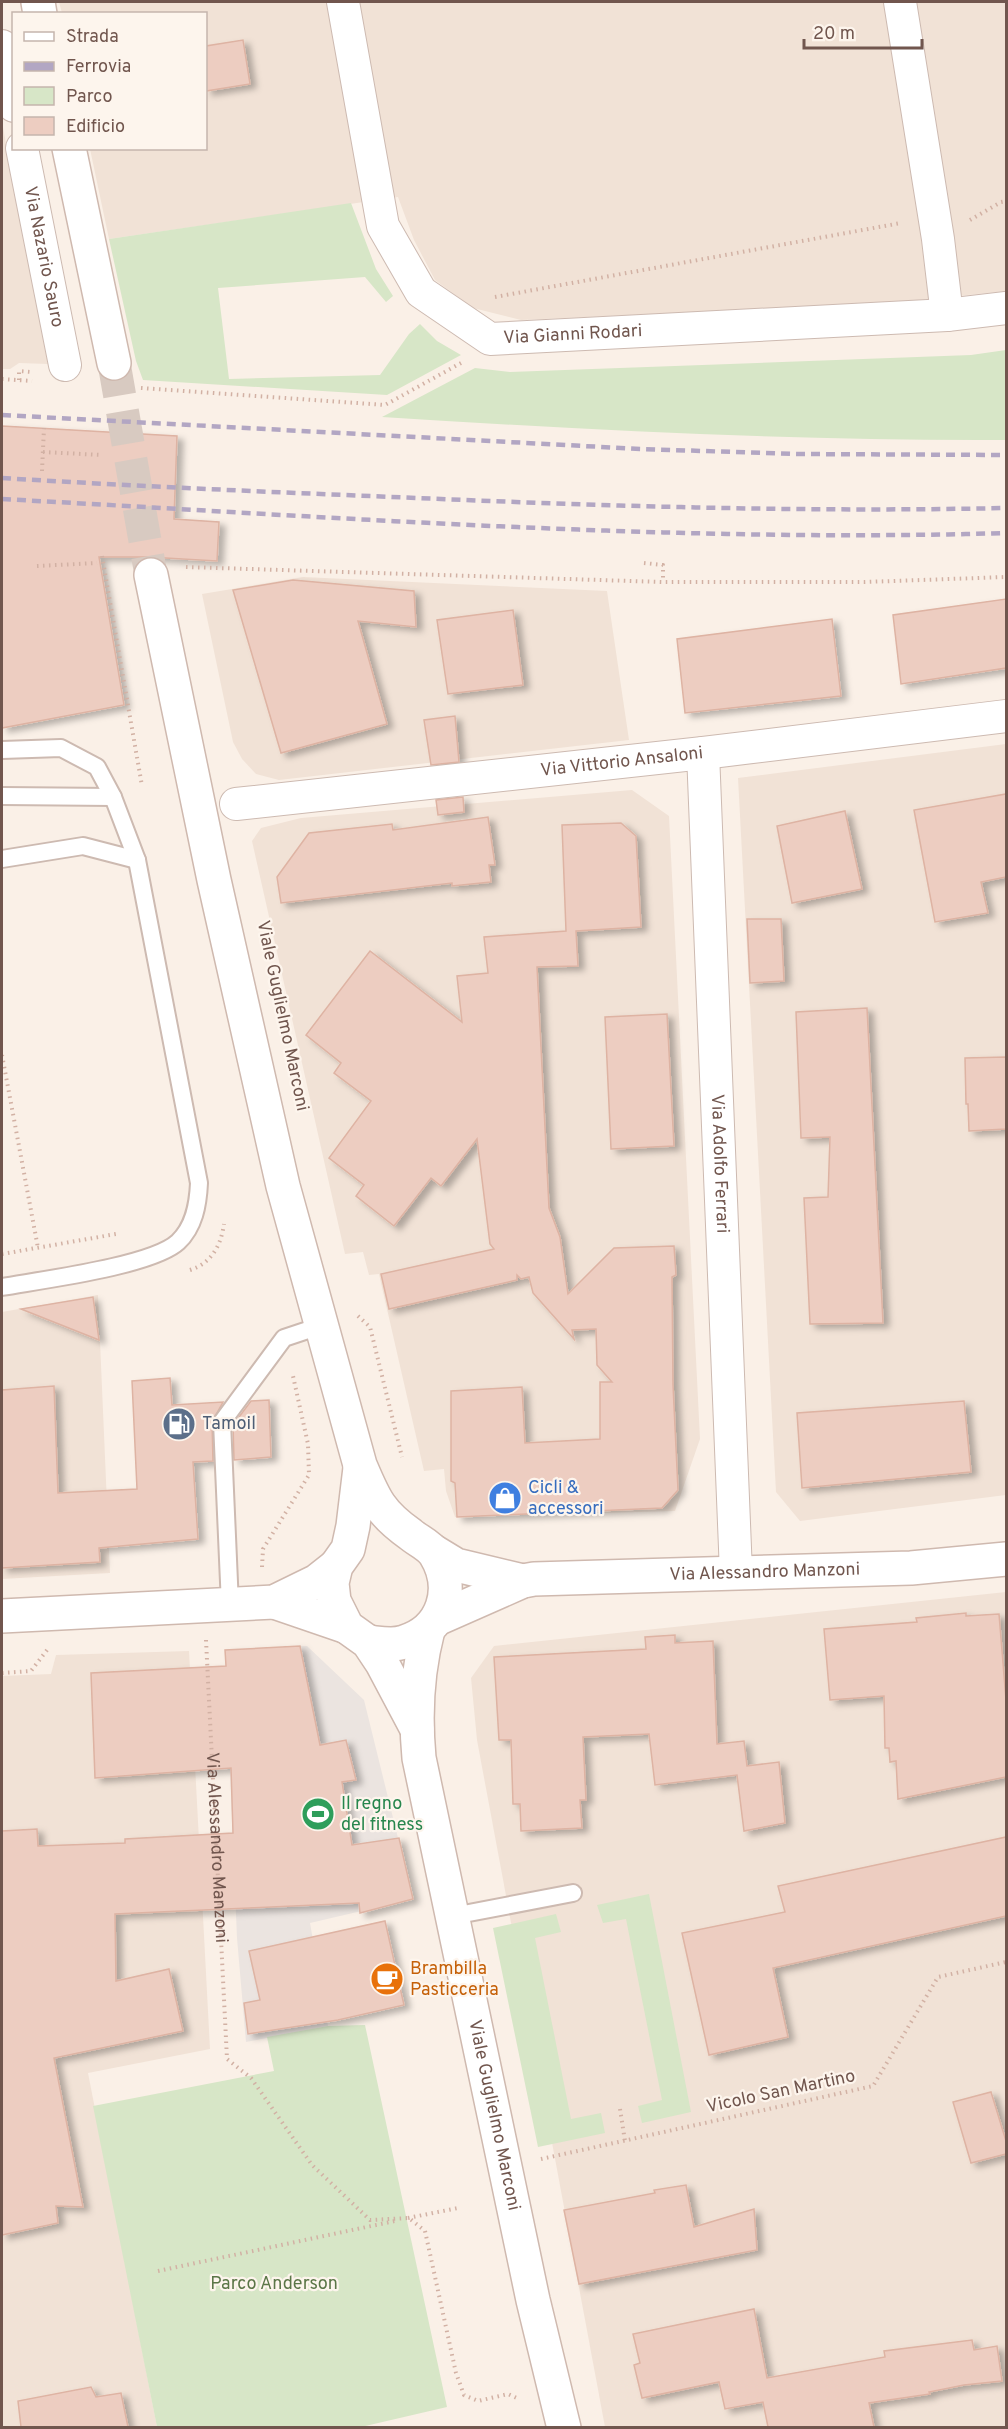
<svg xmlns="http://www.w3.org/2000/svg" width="1008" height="2429" viewBox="0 0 1008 2429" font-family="Overpass,sans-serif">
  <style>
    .residential { fill: #f1e2d6 }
    .industrial { fill: #ebe4e0 }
    .green { fill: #d7e6c7 }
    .building { fill: #edcdc1; stroke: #deb3a3; stroke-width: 1.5; filter: url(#shadow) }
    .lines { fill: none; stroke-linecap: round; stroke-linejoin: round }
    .secondary-tunnel { stroke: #d8cac1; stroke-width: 33; stroke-dasharray: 33 16; stroke-linecap: butt }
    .lane-casing { stroke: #cdbab1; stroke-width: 20 }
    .street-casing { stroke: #cdbab1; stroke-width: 34 }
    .secondary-casing { stroke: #cfb9af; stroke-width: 36 }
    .path { stroke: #d2b1a4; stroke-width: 4; stroke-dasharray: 1.5 4.5; stroke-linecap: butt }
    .lane { stroke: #fff; stroke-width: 16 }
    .street { stroke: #fff; stroke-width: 32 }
    .secondary { stroke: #fff; stroke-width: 33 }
    .rail { stroke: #b2a6c3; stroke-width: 4.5; stroke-dasharray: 9 6; stroke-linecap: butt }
    .labels { text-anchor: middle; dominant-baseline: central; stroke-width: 4.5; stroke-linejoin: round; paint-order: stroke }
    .street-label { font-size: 18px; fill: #71564e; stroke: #fdf5ed }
    .service-label { font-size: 18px; fill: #4e5e75; stroke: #fdf5ed; text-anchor: start }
    .shop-label { font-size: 18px; fill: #366cbe; stroke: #fdf5ed; text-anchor: start }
    .leisure-label { font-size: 18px; fill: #27864d; stroke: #fdf5ed; text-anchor: start }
    .food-label { font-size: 18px; fill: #c56008; stroke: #fdf5ed; text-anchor: start }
    .park-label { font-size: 18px; fill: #5b7647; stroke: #fdf5ed }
  </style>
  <defs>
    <filter id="shadow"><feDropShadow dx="6" dy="4" stdDeviation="3" flood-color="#0004"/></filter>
  </defs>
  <rect width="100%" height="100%" fill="#faf0e7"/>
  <g class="residential">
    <path d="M59 2H1006V291L889 303 521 320 473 308 435 280 414 240 398 197 109 239 90 149 206 148V14L62 13Z"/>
    <path d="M2 122 48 364 19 363 10 369H2Z"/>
    <path d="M303 577 607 591 629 740 279 780 256 774 242 759 233 742 202 594Z"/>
    <path d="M1006 744V1495L800 1521 776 1492 738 778Z"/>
    <path d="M632 790 669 816 700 1439 675 1511 455 1517 446 1491 444 1469 424 1471 379 1274 369 1275 363 1252 345 1254 252 841 261 828 301 818Z"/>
    <path d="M98 1295 110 1573 2 1579V1312Z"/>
    <path d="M1006 1592V2427H605L477 1740 471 1678 494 1646Z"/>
    <path d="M189 1651 210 2049 88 2073 157 2427H2V1676L51 1674 56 1655Z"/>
  </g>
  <path class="industrial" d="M307 1646 364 1700 413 1899 310 1923 328 2026 246 2042 237 1938 225 1650Z"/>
  <g class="green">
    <path d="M351 203 376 269 393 296 386 302 365 277 218 288 229 379 380 375 409 334 420 324 437 341 461 355 387 395 143 380 136 361 109 239Z"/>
    <path d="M1006 350V440C798 441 590 430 382 417L475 368 510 372 971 355Z"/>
    <path d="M649 1894 691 2112 642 2123 638 2106 662 2100 626 1919 603 1923 597 1905Z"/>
    <path d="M556 1914 561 1932 535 1938 571 2119 601 2113 605 2133 538 2147 493 1928Z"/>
    <path d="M365 2025 447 2407 361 2427H157L93 2106 274 2071 267 2037 328 2026Z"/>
  </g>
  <g class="building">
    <path d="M243 40 250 84 206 91V46Z"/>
    <path d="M2 426 177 436 174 519 219 522 217 561 148 557H99L124 705 2 728Z"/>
    <path d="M293 580 414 591 416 627 358 621 387 724 281 753 233 590Z"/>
    <path d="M1006 599V668L901 684 893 615Z"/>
    <path d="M513 610 523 685 448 694 437 620Z"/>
    <path d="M832 619 841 696 685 713 677 639Z"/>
    <path d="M455 716 459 762 431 765 424 720Z"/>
    <path d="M1006 794V877L981 882 988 913 935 922 914 810Z"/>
    <path d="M463 797 464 812 438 815 436 800Z"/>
    <path d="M845 811 862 889 792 903 777 826Z"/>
    <path d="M488 817 495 865H489L491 882 452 886V883L281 903 277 877 309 833 392 824 393 830Z"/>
    <path d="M621 823 636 836 641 927 576 931 578 966 537 967 549 1208 560 1237 568 1294 614 1248 674 1246 676 1275 672 1277 673 1385 678 1490 662 1508 457 1517 455 1483 451 1481V1391L522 1387 525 1443 600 1439V1382H612L597 1365 596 1329 572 1330 574 1339 533 1293 529 1277 521 1279 517 1275V1280L389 1309 381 1274 494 1249 490 1244 477 1139 441 1186 431 1178 394 1226 356 1196 364 1185 329 1158 371 1101 334 1073 341 1063 306 1035 370 951 462 1022 457 976 488 973 484 937 566 931 562 825Z"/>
    <path d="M747 919H781L784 981 750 983Z"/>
    <path d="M867 1008 883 1323 810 1324 804 1198 828 1197 830 1137 801 1138 796 1012Z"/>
    <path d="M667 1014 674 1146 611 1149 605 1017Z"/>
    <path d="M1006 1057V1129L969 1131 968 1104H966L965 1058Z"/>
    <path d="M93 1297 99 1340 21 1309Z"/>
    <path d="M170 1378 172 1405 223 1402 212 1422 213 1461 193 1462 198 1539 99 1548 100 1562 2 1568V1390L54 1386 58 1493 137 1489 132 1381Z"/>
    <path d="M269 1400 271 1457 234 1460 233 1425 251 1401Z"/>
    <path d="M964 1401 971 1472 802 1488 797 1413Z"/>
    <path d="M966 1613V1616L999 1614 1006 1700V1777L898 1799 896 1761 890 1762 889 1748H885L884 1696 830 1700 824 1629 917 1622 916 1618Z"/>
    <path d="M675 1635V1643L713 1641 717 1744 744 1741 747 1766 779 1762 785 1823 744 1831 737 1775 655 1785 649 1734 583 1737 586 1800H580L582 1828 521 1831 520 1804H513L511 1740H499L494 1657 646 1649 645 1637Z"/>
    <path d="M300 1646 320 1745 346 1740 356 1780 342 1782 352 1845 399 1838 413 1899 360 1913 359 1903 115 1914 116 1981 169 1969 183 2031 54 2058 83 2207 56 2206 58 2223 2 2235V1831L37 1829 38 1846 125 1843V1839L233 1833 231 1768 95 1778 91 1673 226 1666 225 1650Z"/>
    <path d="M1006 1837V1916L773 1968 788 2037 709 2055 682 1933 785 1912 778 1886Z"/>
    <path d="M385 1921 404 2005 338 2020 248 2034 244 2003 260 2000 249 1951Z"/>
    <path d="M991 2092 1006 2141V2154L971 2163 953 2102Z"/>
    <path d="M686 2185 694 2227 754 2209 757 2250 579 2284 564 2210 655 2193 654 2190Z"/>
    <path d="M754 2309 767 2378 885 2357 884 2351 972 2340 974 2350 997 2346 1002 2381 964 2385 929 2392 930 2394 869 2403 874 2427H768L763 2402 725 2409 719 2382 642 2398 634 2365 640 2363 633 2334Z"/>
    <path d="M91 2387 96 2397 121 2393 128 2427H21L18 2401Z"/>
  </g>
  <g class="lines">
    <path class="secondary-tunnel" d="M114 363 151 575"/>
    <g class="lane-casing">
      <g id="lane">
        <path d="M2 750 61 748 97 767 113 797 137 860 199 1183C198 1205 194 1227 178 1242 152 1266 41 1280 2 1287"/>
        <path d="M2 796 113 797"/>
        <path d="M2 859 83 846 137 860"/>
        <path d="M230 1605 222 1422 284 1338 323 1325"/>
        <path d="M453 1916 573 1893"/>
      </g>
    </g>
    <g class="street-casing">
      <g id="street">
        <path id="s2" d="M343 2 383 226 421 292 490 339 947 315 1006 308"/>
        <path d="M900 2 938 239 947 315"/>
        <path d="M2 46 14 106"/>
        <path id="s3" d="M22 148 65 365"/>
        <path id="s4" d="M703 753 736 1573"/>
        <path id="s5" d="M236 804 703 753 1006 716"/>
      </g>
    </g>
    <g class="secondary-casing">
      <g id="secondary">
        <path d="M38 2 40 14"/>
        <path d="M69 148 114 363"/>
        <path d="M151 575 214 880 283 1186 360 1465C374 1498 379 1512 410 1534 418 1541 428 1544 435 1554 456 1588 444 1630 404 1642 393 1646 379 1643 368 1642"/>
        <path d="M360 1468 353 1526 348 1549 336 1566 332 1583 334 1601 347 1627 368 1642 382 1663 417 1729"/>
        <path d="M433 1551 456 1565 523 1581"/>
        <path d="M274 1602 347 1627"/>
        <path d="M2 1616 274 1602 317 1581 336 1566"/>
        <path id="s6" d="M437 1619 523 1581 534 1579 911 1568 1006 1559"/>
        <path id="s7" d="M428 1630C417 1672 415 1715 419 1758L533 2300 564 2428"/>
      </g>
    </g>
    <g class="path">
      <path d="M970 220 1001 202 1006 201"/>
      <path d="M495 297 901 223"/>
      <path d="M2 379 32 381"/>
      <path d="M19 380V371L31 372"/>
      <path d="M141 388 385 405 461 363"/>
      <path d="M43 452 102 455"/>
      <path d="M42 471 44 428"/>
      <path d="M102 556 142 786"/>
      <path d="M644 563 663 565V582"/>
      <path d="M37 566 97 563"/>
      <path d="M186 567 663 582H865L1006 577"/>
      <path d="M2 1055 38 1248"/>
      <path d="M2 1254 116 1234"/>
      <path d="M190 1270C212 1263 221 1245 224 1224"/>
      <path d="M358 1316 370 1327 402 1457"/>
      <path d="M262 1567 263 1549 309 1475 308 1444 293 1376"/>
      <path id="s1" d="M206 1640 227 2059 251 2078 312 2165 370 2220 409 2218 425 2231 456 2373 464 2395 478 2401 508 2394 519 2399"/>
      <path d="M2 1673 31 1671 47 1650"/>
      <path d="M620 2109 625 2141"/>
      <path d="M541 2159 873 2086 938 1977 1006 1962"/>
      <path d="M408 2218 458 2208"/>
      <path d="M158 2271 395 2221"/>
    </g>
    <use href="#lane" class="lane"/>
    <use href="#street" class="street"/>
    <use href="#secondary" class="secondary"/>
    <g class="rail">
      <path d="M2 415 640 449 798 454 1006 455"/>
      <path d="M2 478C148 487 294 493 441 499 629 507 818 512 1006 508"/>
      <path d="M2 499C336 517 671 543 1006 533"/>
    </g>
  </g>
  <defs>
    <g id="fuel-disc" transform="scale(1.725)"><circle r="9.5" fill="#5c6f8a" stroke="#fdf5ed"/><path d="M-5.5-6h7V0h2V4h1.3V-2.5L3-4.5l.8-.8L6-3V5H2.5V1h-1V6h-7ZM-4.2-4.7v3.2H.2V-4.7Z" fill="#fff"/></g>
    <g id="shop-disc" transform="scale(1.725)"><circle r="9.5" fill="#3f7fe0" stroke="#fdf5ed"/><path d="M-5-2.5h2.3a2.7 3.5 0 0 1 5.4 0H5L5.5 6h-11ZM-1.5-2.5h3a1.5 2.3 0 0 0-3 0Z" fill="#fff"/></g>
    <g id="stadium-disc" transform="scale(1.725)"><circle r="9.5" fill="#2e9e5b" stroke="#fdf5ed"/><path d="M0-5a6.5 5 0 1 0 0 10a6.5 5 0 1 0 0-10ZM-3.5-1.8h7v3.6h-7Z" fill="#fff"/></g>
    <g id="cafe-disc" transform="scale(1.725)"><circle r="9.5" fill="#e8710a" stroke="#fdf5ed"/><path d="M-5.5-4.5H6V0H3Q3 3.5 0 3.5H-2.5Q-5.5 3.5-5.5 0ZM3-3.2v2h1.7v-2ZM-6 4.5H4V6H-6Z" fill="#fff"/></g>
  </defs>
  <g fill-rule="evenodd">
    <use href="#fuel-disc" x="179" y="1424"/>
    <use href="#shop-disc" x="505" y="1498"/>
    <use href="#stadium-disc" x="318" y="1814"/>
    <use href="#cafe-disc" x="387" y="1979"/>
  </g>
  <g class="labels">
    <g class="street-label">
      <text stroke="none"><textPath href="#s3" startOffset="111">Via Nazario Sauro</textPath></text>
      <text stroke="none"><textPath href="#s2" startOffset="470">Via Gianni Rodari</textPath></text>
      <text stroke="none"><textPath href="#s5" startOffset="388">Via Vittorio Ansaloni</textPath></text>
      <text transform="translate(282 1016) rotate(78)">Viale Guglielmo Marconi</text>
      <text stroke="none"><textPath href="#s4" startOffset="411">Via Adolfo Ferrari</textPath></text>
      <text stroke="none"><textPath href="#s6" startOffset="336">Via Alessandro Manzoni</textPath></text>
      <text stroke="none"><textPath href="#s1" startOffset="208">Via Alessandro Manzoni</textPath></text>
      <text transform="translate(781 2092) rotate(-12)">Vicolo San Martino</text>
      <text stroke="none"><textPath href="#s7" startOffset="494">Viale Guglielmo Marconi</textPath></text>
    </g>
    <g class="service-label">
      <text x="202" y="1424">Tamoil</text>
    </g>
    <g class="shop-label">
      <text x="528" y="1488">Cicli &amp;<tspan x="528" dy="21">accessori</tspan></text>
    </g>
    <g class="leisure-label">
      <text x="341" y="1804">Il regno<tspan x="341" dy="21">del fitness</tspan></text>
    </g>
    <g class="food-label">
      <text x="410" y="1969">Brambilla<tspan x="410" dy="21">Pasticceria</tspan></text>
    </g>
    <g class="park-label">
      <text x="274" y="2284">Parco Anderson</text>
    </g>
  </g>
  <rect width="1008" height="2429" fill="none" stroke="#71564e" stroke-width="6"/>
  <rect x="12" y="12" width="195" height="138" fill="#fdf5ed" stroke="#c5b5ad" stroke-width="1.5"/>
  <rect x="24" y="32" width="30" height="9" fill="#ffffff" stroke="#c5b5ad" stroke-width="1.5"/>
  <text x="66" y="42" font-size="18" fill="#71564e">Strada</text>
  <rect x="24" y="62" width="30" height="9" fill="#b2a6c3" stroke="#c5b5ad" stroke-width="1.5"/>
  <text x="66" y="72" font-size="18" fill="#71564e">Ferrovia</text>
  <rect x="24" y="87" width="30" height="18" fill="#d7e6c7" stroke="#c5b5ad" stroke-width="1.5"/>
  <text x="66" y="102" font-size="18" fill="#71564e">Parco</text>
  <rect x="24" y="117" width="30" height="18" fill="#edcdc1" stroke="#c5b5ad" stroke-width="1.5"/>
  <text x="66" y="132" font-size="18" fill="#71564e">Edificio</text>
  <path d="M804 39v9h118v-9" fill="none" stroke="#71564e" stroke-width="3"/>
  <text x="813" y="39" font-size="18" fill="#71564e" stroke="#fdf5ed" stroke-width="4.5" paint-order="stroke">20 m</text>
</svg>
